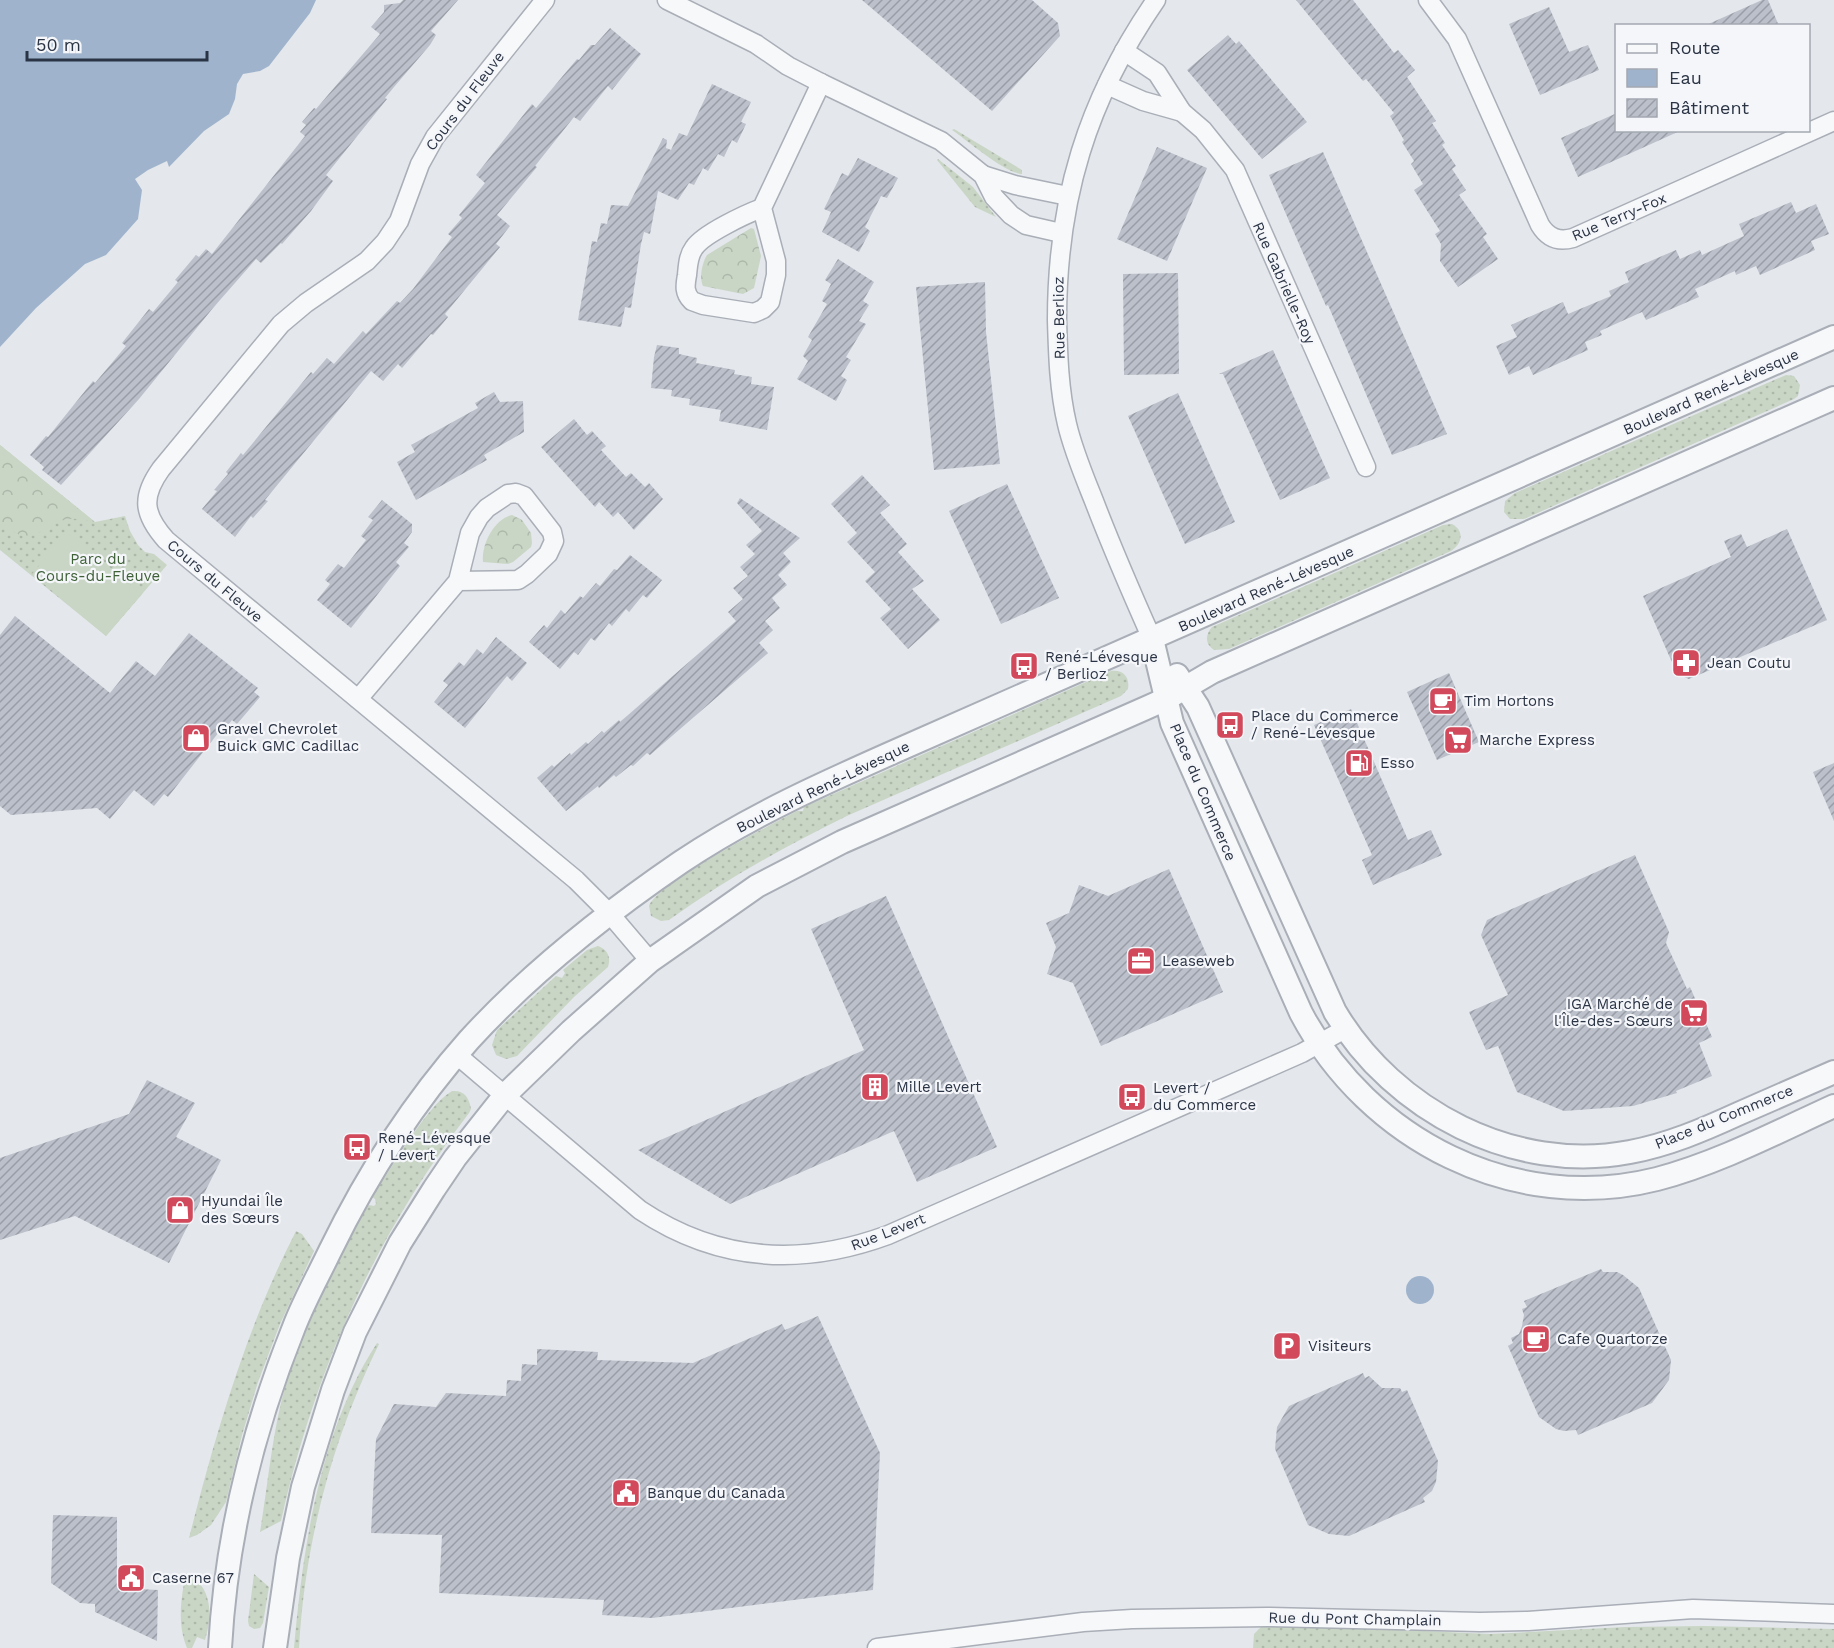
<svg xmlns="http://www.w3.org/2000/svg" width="1834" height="1648" viewBox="0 0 1834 1648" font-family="'Work Sans',sans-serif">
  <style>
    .grass { fill: url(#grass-dots) }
    .forest { fill: url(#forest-crowns) }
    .garden { fill: #c9d6c5 }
    .water { fill: #9fb4cc }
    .building { fill: url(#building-hatch) }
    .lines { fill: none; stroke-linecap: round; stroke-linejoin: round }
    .minor-casing { stroke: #a9aeb7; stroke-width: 21 }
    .tertiary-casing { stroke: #a9aeb7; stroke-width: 26 }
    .minor { stroke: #f7f8fa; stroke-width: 18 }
    .tertiary { stroke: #f7f8fa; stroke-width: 22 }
    .labels { text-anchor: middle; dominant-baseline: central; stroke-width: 4.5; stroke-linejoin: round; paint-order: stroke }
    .street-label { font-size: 15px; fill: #2b3445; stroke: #f4f6f9 }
    .park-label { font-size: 15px; fill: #3f6138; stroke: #f4f6f9 }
    .poi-label { font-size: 15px; fill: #2b3445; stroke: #f4f6f9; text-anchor: start }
  </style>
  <defs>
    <pattern id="grass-dots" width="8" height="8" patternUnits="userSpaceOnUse" patternTransform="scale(1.5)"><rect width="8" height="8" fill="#c9d6c5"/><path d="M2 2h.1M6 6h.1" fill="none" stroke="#adb8ab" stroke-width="1.8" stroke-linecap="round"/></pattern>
    <pattern id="forest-crowns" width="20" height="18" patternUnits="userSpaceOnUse" patternTransform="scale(1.5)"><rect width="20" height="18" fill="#c9d6c5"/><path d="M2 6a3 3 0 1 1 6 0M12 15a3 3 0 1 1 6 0" fill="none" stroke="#adb8ab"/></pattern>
    <pattern id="building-hatch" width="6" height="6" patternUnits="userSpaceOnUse" patternTransform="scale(1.5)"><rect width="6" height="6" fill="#bbc0ca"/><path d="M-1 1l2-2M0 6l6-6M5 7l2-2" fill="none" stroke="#989da6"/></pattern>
  </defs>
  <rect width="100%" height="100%" fill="#e4e7ec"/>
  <g class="grass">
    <path d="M954 129 1022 170V174C1005 173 968 141 952 130Z"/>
    <path d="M938 159 973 187 996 217 975 207 937 160Z"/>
    <path d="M1786 375 1794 376 1800 385 1798 396 1794 399 1524 519H1510L1504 512 1505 501 1515 493Z"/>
    <path d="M0 445 95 522 125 516 130 531 138 545 145 552 154 554 167 565 106 636 0 550Z"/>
    <path d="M1452 524C1465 531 1462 544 1451 551L1229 649 1214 650C1205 644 1205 635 1212 627L1443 525Z"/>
    <path d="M1111 671C1123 669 1130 677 1128 689L1121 696 849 815C786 846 726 879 669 920L661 921 651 916 649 906C659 882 770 825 797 811H803L804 807Z"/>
    <path d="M598 946C608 950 611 957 608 967L574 997 517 1056 506 1059 496 1055 492 1045 497 1030 556 976 562 978 565 973 563 970 587 950Z"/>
    <path d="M452 1091C464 1090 469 1097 471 1109L469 1113C375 1236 315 1369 281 1521L260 1532C268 1484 272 1434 285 1387 302 1327 332 1272 360 1218L369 1205 374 1206 376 1204 375 1199 372 1197C390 1171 426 1106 452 1091Z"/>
    <path d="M296 1231 302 1234 314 1251 280 1324 258 1382 242 1435 226 1502 211 1525 197 1535 189 1538C216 1433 246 1328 296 1231Z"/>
    <path d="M377 1343 379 1344C332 1440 305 1541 299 1648H294C303 1546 320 1430 377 1343Z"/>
    <path d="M186 1573C212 1586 213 1614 205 1640L197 1637 192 1648H187C177 1622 181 1599 186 1573Z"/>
    <path d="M254 1574 269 1587 263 1623 260 1628 254 1629 249 1626 248 1621Z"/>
    <path d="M1270 1624 1490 1634 1626 1627 1704 1626 1834 1629V1648H1253L1254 1634 1263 1625Z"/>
  </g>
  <g class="forest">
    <path d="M751 228 754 229 761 256 754 288 743 294 703 286C699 278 702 263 707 255Z"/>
    <path d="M0 445 95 522C83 519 70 517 58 521 47 526 37 538 24 536 16 535 7 526 0 522Z"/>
    <path d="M512 515 522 520 531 533 532 543 531 547 513 562 508 564 483 562C481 545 494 519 512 515Z"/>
  </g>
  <path class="garden" d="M67 532 142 594 106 636 32 574Z"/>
  <g class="water">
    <path d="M0 0H316L310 13 269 66 260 71 243 74 237 84 235 99 229 114 204 131 169 167 167 161 148 170 135 179 142 190 138 219 106 255 85 264 36 308 0 347Z"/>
    <circle cx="1420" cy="1290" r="14"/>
  </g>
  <g class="building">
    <path d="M403 0H458L431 31 436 35 430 45 394 87 385 98 387 99 326 175 333 181 311 211 282 244 281 243 261 263 256 259 213 308 139 399 61 485 42 470 44 467 30 455 46 436 48 437 93 381 95 383 126 346 122 343 149 309 153 312 178 282 175 280 196 255 199 257 206 249 212 254 305 136 300 132 306 125 302 122 314 108 316 109 380 34 371 27 384 12V5L400 3Z"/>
    <path d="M862 0H1032L1058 23 1060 36 992 111Z"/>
    <path d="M1296 0H1353L1394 53 1398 50 1415 70 1407 77 1436 121 1432 123 1445 143 1442 145 1456 166 1452 169 1466 190 1459 195 1487 234 1483 237 1498 259 1458 287 1440 261 1441 244 1435 234 1440 231 1414 190 1423 184 1411 164 1414 161 1402 142 1404 140 1390 116 1394 113 1366 79 1363 81 1346 61Z"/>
    <path d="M1762 0H1768L1779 26H1704Z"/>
    <path d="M1549 7 1569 52 1588 45 1599 70 1540 95 1509 24Z"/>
    <path d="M610 28 641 54 612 90 608 86 580 121 574 117 535 166 537 167 497 215 510 226 496 244 500 247 445 314 448 317 433 335 431 334 402 368 398 364 383 381 371 371 265 500 268 501 253 518 251 516 235 537 202 509 217 491 214 490 228 474 226 472 241 453 243 455 311 372 313 374 327 358 334 364 363 331 366 334 397 301 400 303 413 289 452 237 448 234 462 218 459 215 485 183 476 175 532 104 536 108 577 59 579 60 591 45H595Z"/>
    <path d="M1228 35 1236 44 1239 41 1307 122 1262 159 1187 70Z"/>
    <path d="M712 84 751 102 741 122 746 124 737 143 732 140 724 157 718 154 708 171 703 168 694 185 689 183 678 200 658 191 650 234 644 232 641 244 631 308 625 307 621 327 578 320 592 241 597 242 601 223 607 224 611 205 628 206 663 138 667 140 666 148 671 150 679 133 687 136Z"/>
    <path d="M1617 113V130H1682L1578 177 1561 138Z"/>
    <path d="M1157 147 1207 168 1167 261 1117 239Z"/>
    <path d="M1323 152 1447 434 1392 455 1328 305 1326 306 1269 175Z"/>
    <path d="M858 158 898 178 887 198 881 196 865 227 870 231 859 252 822 232 831 212 824 209 842 173 848 176Z"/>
    <path d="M1791 202 1796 213 1816 204 1829 234 1811 241 1815 250 1760 275 1756 266 1736 275 1735 271 1695 289 1699 297 1646 320 1642 312 1600 331 1602 335 1585 342 1588 350 1533 375 1529 366 1509 375 1496 346 1517 337 1511 325 1563 302 1568 314 1611 296 1609 291 1629 282 1625 272 1676 250 1680 259 1700 250 1702 255 1744 236 1739 224Z"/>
    <path d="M838 259 874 282 863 301 869 305 859 321 866 324 846 357 851 360 841 376 847 380 836 401 797 379 808 361 803 356 812 340 808 337 827 304 822 301 831 284 825 280Z"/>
    <path d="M1178 273 1179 374 1124 375 1123 274Z"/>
    <path d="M985 282 986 332 1000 464 934 470 916 287Z"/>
    <path d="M657 345 679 348V354L697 358 696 363 735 370 734 374 752 377 751 384 774 387 767 430 719 421 721 410 689 405 690 399 671 396 672 390 651 388 654 357Z"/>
    <path d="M1273 350 1330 478 1280 500 1223 374H1219Z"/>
    <path d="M494 392 500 402 523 401 524 432 484 455 487 460 416 500 397 462 415 452 411 445 478 408 475 403Z"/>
    <path d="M1178 393 1235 522 1185 544 1128 416Z"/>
    <path d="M574 419 587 435 592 431 606 446 601 450 626 477 631 473 645 487 649 483 663 499 634 530 618 512 613 517 599 502 595 507 541 447Z"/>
    <path d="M862 475 890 505 880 513 907 544 898 552 924 581 912 589 940 620 908 649 880 618 891 609 865 581 875 572 847 542 857 533 831 504Z"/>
    <path d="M1007 484 1059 598 1001 624 949 511Z"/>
    <path d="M740 498 800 538 783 553 791 562 778 575 787 585 772 598 780 608 765 621 773 630 759 643 768 653 650 755 647 753 633 766 631 765 616 777 614 775 599 788 598 786 566 811 537 778 552 765 554 767 570 753 571 755 586 742 588 744 602 731 604 733 619 720 620 722 736 621 728 612 743 599 733 588 748 576 740 567 755 554 746 545 762 531 737 503Z"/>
    <path d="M382 500 412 524V532L404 543 409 547 396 562 400 566 351 628 317 600 330 584 325 580 338 564 344 568 366 540 361 536 373 520 368 517Z"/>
    <path d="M1787 529 1827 620 1689 679 1672 672 1674 667 1643 596 1731 557 1724 541 1741 534 1747 547Z"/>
    <path d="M630 555 662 580 647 598 643 595 629 612 626 609 612 626 609 623 595 641 591 638 578 655 574 652 560 669 529 642 544 625 547 628 561 610 565 614 580 596 583 598 596 583 600 586 614 569 617 570Z"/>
    <path d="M15 616 110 693 136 661 155 676 189 633 258 688 254 692 260 697 237 724 232 720 228 725 226 723 168 797 164 794 154 806 134 790 110 819 97 808 11 815 0 806V635Z"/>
    <path d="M496 637 527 663 512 681 507 676 465 728 434 702 448 685 443 681 459 662 464 666 477 649 483 654Z"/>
    <path d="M1449 673 1479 742 1437 760 1407 692Z"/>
    <path d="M1351 709 1408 840 1431 830 1442 855 1373 885 1362 860 1372 855 1314 725Z"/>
    <path d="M1834 763V821L1813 772Z"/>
    <path d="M1635 855 1669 932 1666 943 1687 989 1690 987 1712 1037 1699 1043 1712 1076 1676 1091 1677 1093 1633 1106 1564 1111 1517 1092 1498 1046 1486 1050 1469 1012 1508 995 1481 935 1487 920Z"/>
    <path d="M1169 869 1223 992 1101 1046 1073 983 1047 974 1056 947 1046 923 1069 913 1079 885 1108 896Z"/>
    <path d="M886 896 997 1147 917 1182 894 1131 730 1204 638 1150 864 1050 811 929Z"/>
    <path d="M147 1080 195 1103 176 1137 221 1160 169 1263 75 1216 0 1240V1158L129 1114Z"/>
    <path d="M1601 1269 1603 1272H1617L1623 1275 1639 1288 1671 1360 1669 1380 1652 1403 1578 1435 1576 1430 1564 1431 1556 1429 1539 1417 1508 1346 1513 1343 1511 1338 1519 1334 1522 1326 1524 1315 1522 1309 1527 1307 1524 1301Z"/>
    <path d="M818 1316 880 1453 873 1590 652 1618 602 1615 604 1600 439 1593 442 1535 371 1533 376 1439 394 1404 436 1407 446 1393 506 1396 507 1380 521 1381 522 1364 537 1365V1349L598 1352 597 1360 693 1363 782 1324 785 1330Z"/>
    <path d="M1363 1373 1365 1378 1369 1376 1382 1388H1400L1402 1392 1407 1390 1438 1461 1436 1482 1432 1491 1423 1498 1425 1502 1349 1536 1329 1534 1308 1525 1275 1449 1277 1427 1289 1406Z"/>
    <path d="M53 1515 117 1517V1573H140V1589L158 1590 157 1641 95 1612V1604L80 1603 51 1583Z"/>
  </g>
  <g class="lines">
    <g class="minor-casing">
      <g id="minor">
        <path d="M545 0 435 137 420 164 399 221 385 242 367 261 306 303 281 324 161 469C141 497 143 514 166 540L576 880 610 914 650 961"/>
        <path d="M667 0 756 44 788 66 821 83 941 141 983 175 994 197 1011 215 1026 225 1061 233"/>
        <path d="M1428 0 1457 39 1540 225C1548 238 1559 242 1573 238L1834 121"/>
        <path d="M1124 51 1157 73 1182 112 1203 130 1235 170 1366 467"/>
        <path d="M1107 85 1143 101 1182 112"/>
        <path d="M983 175 1015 185 1068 196"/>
        <path d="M762 208C746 214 703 234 694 248 688 256 688 266 687 275 685 286 684 293 692 301L703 305 754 313 763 309 770 302 776 275V261L762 208 821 83"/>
        <path d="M1152 639C1132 594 1112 548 1094 501 1084 476 1073 450 1067 424 1059 390 1058 355 1057 320 1057 199 1087 100 1156 0"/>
        <path d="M358 699 458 581 470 533 479 517 487 508 508 494 516 493 524 496 552 532 554 541 548 554 527 574 518 580 458 581"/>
        <path d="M457 1055 640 1210C718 1262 801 1267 888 1235L1302 1053 1345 1029"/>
        <path d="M877 1648 1083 1622 1132 1619 1267 1617 1480 1622 1528 1621 1693 1609 1834 1614"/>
      </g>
    </g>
    <g class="tertiary-casing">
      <g id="tertiary">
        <path d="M1152 639 1172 723 1301 1013C1368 1140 1514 1215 1657 1179 1718 1163 1777 1132 1834 1106"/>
        <path d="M1177 675 1198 707 1335 1012C1394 1111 1514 1174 1630 1152 1668 1145 1703 1130 1738 1114 1770 1100 1802 1086 1834 1072"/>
        <path d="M220 1648C226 1538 253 1429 294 1327 304 1301 318 1276 330 1251 367 1175 413 1103 469 1040 531 972 605 914 681 862 751 815 828 781 905 747L1834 337"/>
        <path d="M275 1648 288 1558 303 1487 333 1390 355 1332 400 1243 434 1189 455 1158 505 1095 571 1031 650 961 757 886 842 842 1146 708 1166 699 1212 672 1834 398"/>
      </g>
    </g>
    <use href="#minor" class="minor"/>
    <use href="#tertiary" class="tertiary"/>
  </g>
  <defs>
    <g id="pharmacy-square" transform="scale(1.5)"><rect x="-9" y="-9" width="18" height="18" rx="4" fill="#d1495b" stroke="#f4f6f9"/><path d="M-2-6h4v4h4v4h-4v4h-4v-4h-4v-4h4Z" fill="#fff"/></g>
    <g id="bus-square" transform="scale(1.5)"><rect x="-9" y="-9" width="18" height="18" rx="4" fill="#d1495b" stroke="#f4f6f9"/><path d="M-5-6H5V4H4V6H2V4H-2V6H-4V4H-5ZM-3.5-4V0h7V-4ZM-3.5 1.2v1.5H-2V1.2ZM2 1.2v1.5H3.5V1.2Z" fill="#fff"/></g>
    <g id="cafe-square" transform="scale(1.5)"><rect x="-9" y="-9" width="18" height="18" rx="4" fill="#d1495b" stroke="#f4f6f9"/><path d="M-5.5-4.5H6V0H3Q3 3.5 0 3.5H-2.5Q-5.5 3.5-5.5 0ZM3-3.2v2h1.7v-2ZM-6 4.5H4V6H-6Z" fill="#fff"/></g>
    <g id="shop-square" transform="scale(1.5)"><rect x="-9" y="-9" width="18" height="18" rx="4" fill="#d1495b" stroke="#f4f6f9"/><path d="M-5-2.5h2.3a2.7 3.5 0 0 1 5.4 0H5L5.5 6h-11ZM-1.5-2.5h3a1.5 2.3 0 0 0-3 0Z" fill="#fff"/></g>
    <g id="supermarket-square" transform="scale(1.5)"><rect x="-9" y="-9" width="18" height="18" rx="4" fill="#d1495b" stroke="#f4f6f9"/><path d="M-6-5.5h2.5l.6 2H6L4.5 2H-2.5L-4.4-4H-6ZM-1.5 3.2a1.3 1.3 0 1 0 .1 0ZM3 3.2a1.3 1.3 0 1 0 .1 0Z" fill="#fff"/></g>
    <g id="fuel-square" transform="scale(1.5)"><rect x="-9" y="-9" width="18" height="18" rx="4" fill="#d1495b" stroke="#f4f6f9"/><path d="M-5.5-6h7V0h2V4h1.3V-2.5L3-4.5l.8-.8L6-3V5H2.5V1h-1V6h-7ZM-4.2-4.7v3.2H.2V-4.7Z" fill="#fff"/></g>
    <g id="office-square" transform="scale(1.5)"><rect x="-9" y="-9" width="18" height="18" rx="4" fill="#d1495b" stroke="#f4f6f9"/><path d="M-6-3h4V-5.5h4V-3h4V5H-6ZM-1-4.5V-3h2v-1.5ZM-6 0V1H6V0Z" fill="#fff"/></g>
    <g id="building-square" transform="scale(1.5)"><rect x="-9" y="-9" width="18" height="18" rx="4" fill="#d1495b" stroke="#f4f6f9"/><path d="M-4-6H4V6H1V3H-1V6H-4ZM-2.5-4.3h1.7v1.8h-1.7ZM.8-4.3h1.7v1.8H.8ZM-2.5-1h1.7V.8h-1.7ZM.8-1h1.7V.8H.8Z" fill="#fff"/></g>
    <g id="parking-square" transform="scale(1.5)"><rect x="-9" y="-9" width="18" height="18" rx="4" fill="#d1495b" stroke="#f4f6f9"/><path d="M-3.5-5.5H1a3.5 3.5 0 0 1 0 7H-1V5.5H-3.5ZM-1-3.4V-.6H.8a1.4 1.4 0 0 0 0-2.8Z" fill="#fff"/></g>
    <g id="civic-square" transform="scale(1.5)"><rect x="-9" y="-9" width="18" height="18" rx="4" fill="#d1495b" stroke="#f4f6f9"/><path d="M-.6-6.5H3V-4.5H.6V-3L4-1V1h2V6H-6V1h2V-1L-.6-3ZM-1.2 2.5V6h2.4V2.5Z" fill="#fff"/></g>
  </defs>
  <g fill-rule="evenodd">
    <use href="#pharmacy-square" x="1686" y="663"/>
    <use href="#bus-square" x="1024" y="666"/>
    <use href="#cafe-square" x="1443" y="701"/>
    <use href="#bus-square" x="1230" y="725"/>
    <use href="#shop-square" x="196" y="738"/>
    <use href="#supermarket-square" x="1458" y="740"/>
    <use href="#fuel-square" x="1359" y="763"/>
    <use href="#office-square" x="1141" y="961"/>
    <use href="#supermarket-square" x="1694" y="1013"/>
    <use href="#building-square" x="875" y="1087"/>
    <use href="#bus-square" x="1132" y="1097"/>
    <use href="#bus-square" x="357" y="1147"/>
    <use href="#shop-square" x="180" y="1210"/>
    <use href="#cafe-square" x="1536" y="1339"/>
    <use href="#parking-square" x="1287" y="1346"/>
    <use href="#civic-square" x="626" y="1493"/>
    <use href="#civic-square" x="131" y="1578"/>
  </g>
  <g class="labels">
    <g class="street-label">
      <text transform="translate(465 101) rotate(-53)">Cours du Fleuve</text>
      <text transform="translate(1619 217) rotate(-23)">Rue Terry-Fox</text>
      <text transform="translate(1284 283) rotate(66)">Rue Gabrielle-Roy</text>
      <text transform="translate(1059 318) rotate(-91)">Rue Berlioz</text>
      <text transform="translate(1711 392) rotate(-24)">Boulevard René-Lévesque</text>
      <text transform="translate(215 581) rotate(40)">Cours du Fleuve</text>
      <text transform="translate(1266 589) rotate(-24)">Boulevard René-Lévesque</text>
      <text transform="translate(823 787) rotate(-26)">Boulevard René-Lévesque</text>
      <text transform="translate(1203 792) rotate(67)">Place du Commerce</text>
      <text transform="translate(1724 1117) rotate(-22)">Place du Commerce</text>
      <text transform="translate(888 1232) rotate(-21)">Rue Levert</text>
      <text transform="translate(1355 1619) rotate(1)">Rue du Pont Champlain</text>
    </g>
    <g class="park-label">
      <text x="98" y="559">Parc du<tspan x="98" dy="17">Cours-du-Fleuve</tspan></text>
    </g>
    <g class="poi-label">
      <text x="1045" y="657">René-Lévesque<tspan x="1045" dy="17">/ Berlioz</tspan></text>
      <text x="1707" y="663">Jean Coutu</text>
      <text x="1464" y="701">Tim Hortons</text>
      <text x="1251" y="716">Place du Commerce<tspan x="1251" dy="17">/ René-Lévesque</tspan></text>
      <text x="217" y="729">Gravel Chevrolet<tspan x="217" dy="17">Buick GMC Cadillac</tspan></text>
      <text x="1479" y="740">Marche Express</text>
      <text x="1380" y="763">Esso</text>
      <text x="1162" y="961">Leaseweb</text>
      <text x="1673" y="1004" text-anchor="end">IGA Marché de<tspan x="1673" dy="17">l'Île-des- Sœurs</tspan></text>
      <text x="896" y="1087">Mille Levert</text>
      <text x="1153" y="1088">Levert /<tspan x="1153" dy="17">du Commerce</tspan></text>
      <text x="378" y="1138">René-Lévesque<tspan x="378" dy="17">/ Levert</tspan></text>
      <text x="201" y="1201">Hyundai Île<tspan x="201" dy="17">des Sœurs</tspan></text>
      <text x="1557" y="1339">Cafe Quartorze</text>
      <text x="1308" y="1346">Visiteurs</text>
      <text x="647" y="1493">Banque du Canada</text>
      <text x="152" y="1578">Caserne 67</text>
    </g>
  </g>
  <rect x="1615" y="24" width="195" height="108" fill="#f4f6f9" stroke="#a4a8b1" stroke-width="1.5"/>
  <rect x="1627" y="44" width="30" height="9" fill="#f7f8fa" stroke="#a4a8b1" stroke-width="1.5"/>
  <text x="1669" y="54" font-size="18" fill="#2b3445">Route</text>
  <rect x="1627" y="69" width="30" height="18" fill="#9fb4cc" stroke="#a4a8b1" stroke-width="1.5"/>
  <text x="1669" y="84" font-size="18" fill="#2b3445">Eau</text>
  <rect x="1627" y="99" width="30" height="18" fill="url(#building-hatch)" stroke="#a4a8b1" stroke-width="1.5"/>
  <text x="1669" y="114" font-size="18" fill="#2b3445">Bâtiment</text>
  <path d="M27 51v9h180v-9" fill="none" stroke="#2b3445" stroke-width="3"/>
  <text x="36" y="51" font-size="18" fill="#2b3445" stroke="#f4f6f9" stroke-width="4.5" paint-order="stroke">50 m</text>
</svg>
